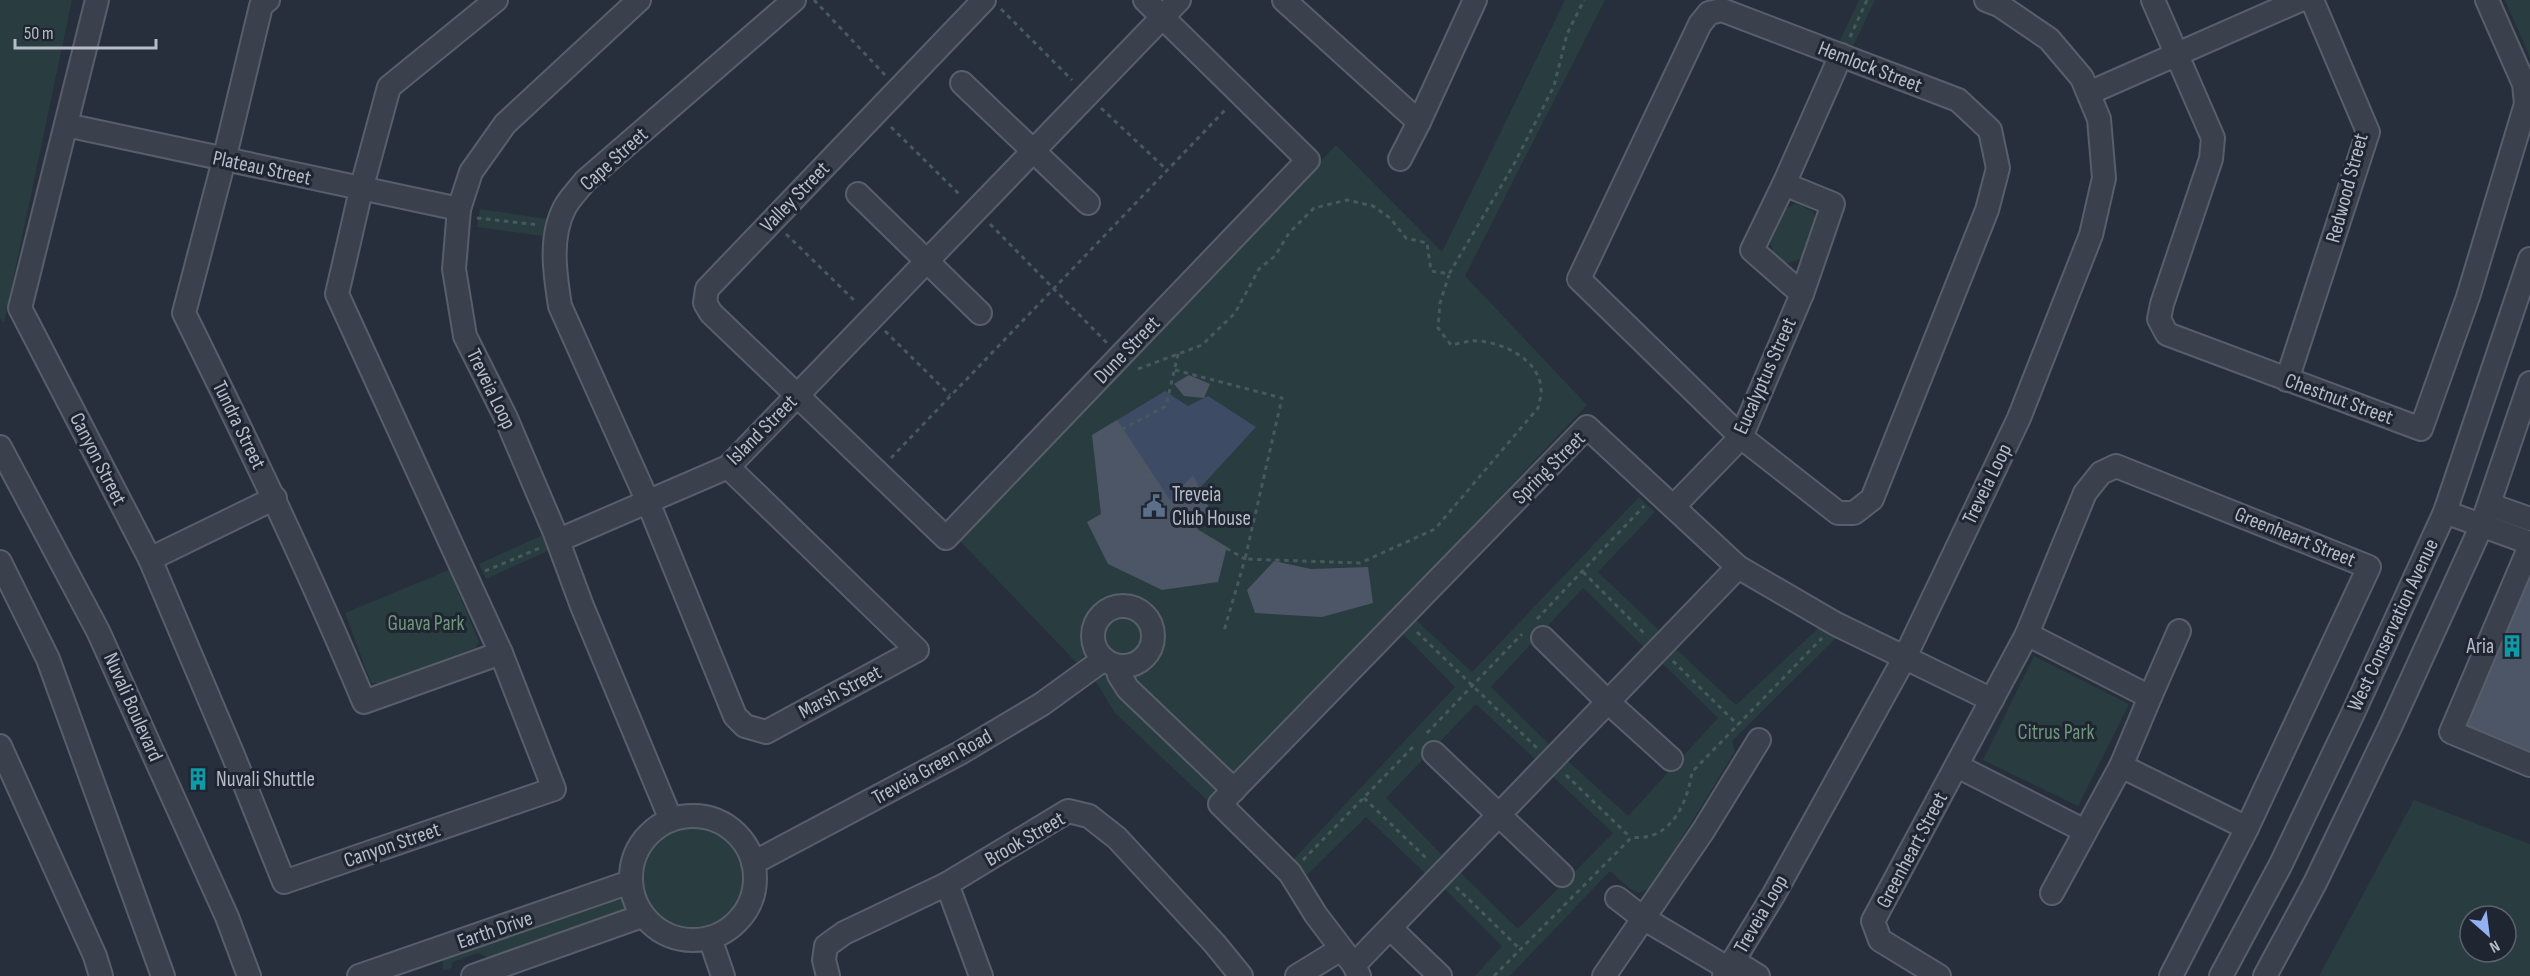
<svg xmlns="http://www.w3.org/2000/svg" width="2530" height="976" viewBox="0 0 2530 976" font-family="'Sofia Sans Condensed',sans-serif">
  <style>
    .green { fill: #293c3f; fill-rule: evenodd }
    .water { fill: #3d4b64 }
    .building { fill: #4d5666 }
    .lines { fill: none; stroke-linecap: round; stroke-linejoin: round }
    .minor-casing { stroke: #585f6b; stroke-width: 26 }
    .path { stroke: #48595d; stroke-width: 3; stroke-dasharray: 4.5 4.5; stroke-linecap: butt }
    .minor { stroke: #3a414d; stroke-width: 22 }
    .labels { text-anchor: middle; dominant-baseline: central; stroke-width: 6; stroke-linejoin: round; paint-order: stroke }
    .street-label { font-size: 21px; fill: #b6bcc8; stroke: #1f2632 }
    .poi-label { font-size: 21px; fill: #b6bcc8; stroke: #1f2632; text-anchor: start }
    .park-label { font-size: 21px; fill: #6f977b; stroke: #1f2632 }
  </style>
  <rect width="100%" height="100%" fill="#272f3d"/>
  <g class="green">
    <path d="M0 0H72L4 323 0 318Z"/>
    <path d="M1565 0H1605L1465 276 1587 405 1210 803 1115 713 1098 685 958 539 1336 145 1442 252Z"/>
    <path d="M1859 0H1875L1847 59 1834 53Z"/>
    <path d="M2505 0H2530V57Z"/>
    <path d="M1796 203 1813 212 1817 222 1800 259 1785 264 1775 256 1770 243 1786 209Z"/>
    <path d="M480 209 554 220 549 237 477 227Z"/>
    <path d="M1639 497 1655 512 1598 572 1662 633 1646 649 1583 588 1491 687 1551 746 1537 761 1476 704 1386 798 1442 855 1425 873 1366 817 1307 875 1294 859 1455 687 1401 632 1414 618 1472 672Z"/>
    <path d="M547 533 554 548 486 579 479 564Z"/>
    <path d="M449 570 479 642 475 648 380 683H371L345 613Z"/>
    <path d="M1824 623 1841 633 1732 741 1735 751 1652 887 1639 893 1630 889 1610 871 1510 976H1475L1502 946 1443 887 1459 871 1518 929 1613 833 1551 775 1567 760 1628 816 1718 718 1660 661 1675 648 1736 705Z"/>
    <path d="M2034 656 2129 704 2078 806 1983 760Z"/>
    <path d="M2414 800 2530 844V976H2319ZM2470 916H2506V952H2470Z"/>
    <circle cx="692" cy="878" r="52"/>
    <path d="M622 893 628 897 630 902 627 908 489 958 478 953 453 962 451 968 443 971V957Z"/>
  </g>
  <path class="water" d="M1165 391 1188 406 1208 396 1256 427 1198 490 1165 509 1109 425Z"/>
  <g class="building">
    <path d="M1189 375 1210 384 1204 398 1184 396 1174 384Z"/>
    <path d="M1117 420 1170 500 1193 475 1211 512 1197 529 1227 547 1218 582 1162 590 1108 564 1087 522 1101 514 1092 435Z"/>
    <path d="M1274 561 1311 569 1368 567 1373 603 1322 617 1255 613 1247 590Z"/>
    <path d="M2530 561V759L2459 730Z"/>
    <path d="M199 769 205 784 196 788 190 774Z"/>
  </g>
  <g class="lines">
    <g class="minor-casing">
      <g id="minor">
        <path d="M97 0 20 308 150 559 233 755 284 882 554 789 501 653 337 294 361 190 389 87 496 0"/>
        <path d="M268 0 261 6 224 160 184 313C247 441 309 570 364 702L501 653"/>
        <path d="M639 0 505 124 471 172 459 209 454 269 465 336 506 418 555 533 582 606 671 820"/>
        <path d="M984 0 707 289 705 303 711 313 946 538 1308 160 1145 0"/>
        <path d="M1284 0 1419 122 1475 0"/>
        <path d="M2153 0 2213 138 2211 159 2162 304 2159 319 2167 334 2421 429 2468 297 2526 104 2524 84 2487 0"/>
        <path d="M1722 10 1958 100 1990 130 1998 168 1987 210 1872 499 1854 513H1838L1741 437 1579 279 1700 24 1709 13Z"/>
        <path d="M962 83 1088 203"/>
        <path d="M2089 93 2300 0"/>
        <path d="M66 125 459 209"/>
        <path d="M1400 159 1419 122"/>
        <path d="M1784 184 1752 250 1802 294"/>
        <path d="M858 194 980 313"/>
        <path d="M2287 380 2368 132 2312 0"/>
        <path d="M0 447 98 631 227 917 249 976"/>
        <path d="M728 467 917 650 766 732 745 726 735 716 648 502 560 306C555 274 549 237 565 207 570 198 579 189 585 181L794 0"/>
        <path d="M2490 505 2530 519"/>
        <path d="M1674 506 1741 437 1802 294 1833 204 1784 184 1841 55"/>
        <path d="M2445 512 2530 543"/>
        <path d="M559 540 728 467 1179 0"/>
        <path d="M2530 546 2451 732 2530 765"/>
        <path d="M150 559 275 498"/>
        <path d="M0 562 48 659 163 976"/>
        <circle cx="1123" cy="636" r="30"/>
        <path d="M2027 634 2150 697 2121 766 2052 893"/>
        <path d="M1543 638 1608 702 1671 759"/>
        <path d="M1117 666 1119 675 1128 689 1234 790"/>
        <path d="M2150 697 2179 631"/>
        <path d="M0 746 95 956 101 976"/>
        <path d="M1434 753 1562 875"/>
        <path d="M1957 766 2085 831"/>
        <path d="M2121 766 2247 828"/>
        <circle cx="693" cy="878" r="62"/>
        <path d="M753 863 960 753 1042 704 1104 659"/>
        <path d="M947 884 981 976"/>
        <path d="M1617 898 1643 918 1729 969"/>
        <path d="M1391 929 1440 976"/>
        <path d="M710 938 723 976"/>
        <path d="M1734 961 1758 976"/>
        <path d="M1354 965 1738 567"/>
        <path d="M359 976 630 882"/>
        <path d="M473 976 642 916"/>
        <path d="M828 976 824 960 826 946 844 933 947 884 1068 811 1089 816 1117 838 1215 944 1241 976"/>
        <path d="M1297 976 1341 949"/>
        <path d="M1359 976 1354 965 1316 915 1290 873 1220 804 1587 427 1738 567 1836 624 1992 700"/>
        <path d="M1604 976 1703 831 1759 740"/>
        <path d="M1724 976 1774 894 1905 657 2019 418 2091 235 2104 178 2099 119 2082 78 2049 39 1999 5 1986 0"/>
        <path d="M1939 976 1880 940 1873 921 2027 634 2085 493 2101 473 2116 466 2369 567 2247 828 2171 976"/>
        <path d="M2221 976 2280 866 2355 709 2445 512 2530 259"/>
        <path d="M2265 976 2315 883 2391 725 2481 527 2530 383"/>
      </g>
    </g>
    <g class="path">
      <path d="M814 0 885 75"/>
      <path d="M1001 9 1072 80"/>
      <path d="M1850 37 1867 0"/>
      <path d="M1101 108 1167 170"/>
      <path d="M891 127 961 196"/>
      <path d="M477 218 539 225"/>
      <path d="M990 224 1107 343"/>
      <path d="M786 234 857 303"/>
      <path d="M885 331 950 395"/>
      <path d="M1178 354 1166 406 1119 431 1174 518 1245 559 1224 631"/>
      <path d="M1138 369 1202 345 1235 313 1259 269 1275 256 1289 233 1314 208 1347 200 1373 206 1390 218 1406 238 1427 243 1431 271 1449 274 1513 166 1554 86 1567 34 1584 0"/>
      <path d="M1175 370 1282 398 1245 559 1360 563 1435 529 1538 408C1539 402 1542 395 1541 389 1540 358 1497 339 1470 341 1464 342 1457 344 1451 345L1438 328 1440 303 1449 275"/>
      <path d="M891 458 1227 108"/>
      <path d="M485 571 540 548"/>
      <path d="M1583 572 1645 634"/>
      <path d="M1537 619 1644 506"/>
      <path d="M1417 632 1537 748"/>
      <path d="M1673 661 1738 725"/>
      <path d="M1427 733 1522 634"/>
      <path d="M1566 775 1630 837"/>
      <path d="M1364 798 1427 859"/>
      <path d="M1303 860 1414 746"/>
      <path d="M1456 887 1520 949"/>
      <path d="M1494 976 1631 838C1637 837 1644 838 1650 836 1677 828 1688 797 1692 772L1822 638"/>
    </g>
    <use href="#minor" class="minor"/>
  </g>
  <defs>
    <g id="civic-bare" transform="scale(1.8)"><path d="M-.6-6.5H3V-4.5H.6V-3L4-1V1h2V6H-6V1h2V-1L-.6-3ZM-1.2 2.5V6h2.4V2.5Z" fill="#5c6f8a" stroke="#1f2632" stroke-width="2.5" paint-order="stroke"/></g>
    <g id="building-bare" transform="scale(1.8)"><path d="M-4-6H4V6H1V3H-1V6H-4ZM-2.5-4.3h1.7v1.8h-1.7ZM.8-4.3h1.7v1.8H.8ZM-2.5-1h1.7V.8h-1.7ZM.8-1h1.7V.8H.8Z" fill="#0f9aa8" stroke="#1f2632" stroke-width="2.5" paint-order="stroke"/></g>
  </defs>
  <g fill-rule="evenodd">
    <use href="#civic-bare" x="1154" y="506"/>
    <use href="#building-bare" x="2512" y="646"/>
    <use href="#building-bare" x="198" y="779"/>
  </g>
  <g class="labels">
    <g class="street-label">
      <text transform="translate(1870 67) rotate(21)">Hemlock Street</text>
      <text transform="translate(614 159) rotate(-42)">Cape Street</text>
      <text transform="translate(262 168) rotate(12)">Plateau Street</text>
      <text transform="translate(2347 188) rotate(-75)">Redwood Street</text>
      <text transform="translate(795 197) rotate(-46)">Valley Street</text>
      <text transform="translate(1127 350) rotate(-46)">Dune Street</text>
      <text transform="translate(1765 376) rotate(-66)">Eucalyptus Street</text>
      <text transform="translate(491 389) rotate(64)">Treveia Loop</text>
      <text transform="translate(2339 399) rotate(20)">Chestnut Street</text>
      <text transform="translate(239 425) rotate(64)">Tundra Street</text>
      <text transform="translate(762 430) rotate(-45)">Island Street</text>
      <text transform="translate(98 459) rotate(63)">Canyon Street</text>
      <text transform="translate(1549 468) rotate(-45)">Spring Street</text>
      <text transform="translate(1987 484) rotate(-64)">Treveia Loop</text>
      <text transform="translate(2295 537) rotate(22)">Greenheart Street</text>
      <text transform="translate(2393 625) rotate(-65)">West Conservation Avenue</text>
      <text transform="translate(840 692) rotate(-28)">Marsh Street</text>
      <text transform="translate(133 707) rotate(66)">Nuvali Boulevard</text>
      <text transform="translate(932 767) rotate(-29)">Treveia Green Road</text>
      <text transform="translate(1025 839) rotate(-30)">Brook Street</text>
      <text transform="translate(392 845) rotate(-19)">Canyon Street</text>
      <text transform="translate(1912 850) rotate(-62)">Greenheart Street</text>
      <text transform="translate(1761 914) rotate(-60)">Treveia Loop</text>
      <text transform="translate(495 930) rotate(-19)">Earth Drive</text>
    </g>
    <g class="poi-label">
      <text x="1172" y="494">Treveia<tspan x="1172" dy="24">Club House</tspan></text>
      <text x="2494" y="646" text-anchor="end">Aria</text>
      <text x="216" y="779">Nuvali Shuttle</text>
    </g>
    <g class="park-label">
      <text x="426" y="623">Guava Park</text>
      <text x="2056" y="732">Citrus Park</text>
    </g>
  </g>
  <g transform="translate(2488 934) rotate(152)"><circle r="28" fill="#1f2632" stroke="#5b626e" stroke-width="1.5"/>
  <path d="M0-4.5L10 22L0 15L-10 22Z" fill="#93b1f0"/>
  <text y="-9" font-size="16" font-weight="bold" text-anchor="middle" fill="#b6bcc8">N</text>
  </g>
  <path d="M15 39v9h141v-9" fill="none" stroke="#b6bcc8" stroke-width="3"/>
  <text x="24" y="39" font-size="18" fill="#b6bcc8" stroke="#1f2632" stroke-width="4.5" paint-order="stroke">50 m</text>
</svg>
